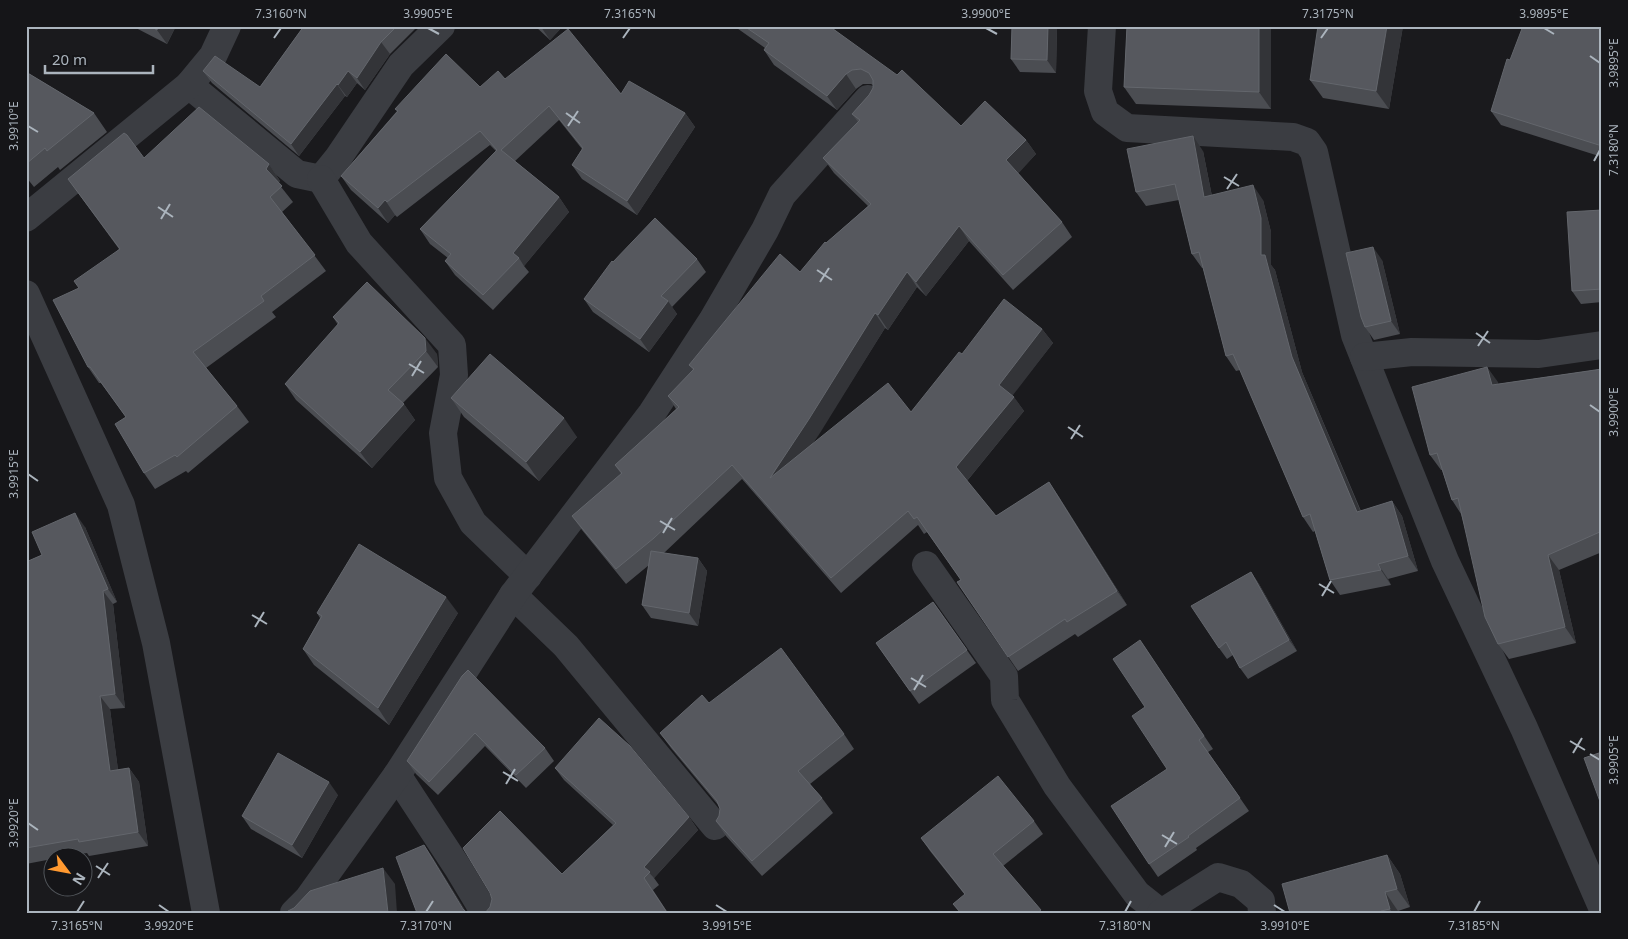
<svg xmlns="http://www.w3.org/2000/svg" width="1628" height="939" viewBox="0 0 1628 939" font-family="'Noto Sans',sans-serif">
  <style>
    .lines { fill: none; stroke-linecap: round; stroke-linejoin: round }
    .minor { stroke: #3b3d42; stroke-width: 28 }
    .wall { fill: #4b4d52 }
    .shaded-wall { fill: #333438 }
    .building { fill: #56585e; stroke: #63666c }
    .ticks { fill: none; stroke: #abb4bd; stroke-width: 2 }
    .neatline { fill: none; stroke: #abb4bd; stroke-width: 2 }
    .ticks-label { font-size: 12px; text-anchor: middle; fill: #abb4bd }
  </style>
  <rect width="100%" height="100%" fill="#1a1a1d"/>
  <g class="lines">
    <g class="minor">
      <path d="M1102 26 1098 91 1105 112 1127 128 1293 137 1307 142 1314 152 1355 335 1445 561 1524 728 1602 907"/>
      <path d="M189 85 297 174 321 179 338 158 401 65 441 26"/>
      <path d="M321 179 359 243 452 345 454 375 443 433 448 478 473 523 528 576"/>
      <path d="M26 218 189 85 213 56 227 26"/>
      <path d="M26 294 121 505 156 643 206 913"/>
      <path d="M1364 357 1412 352 1539 354 1602 345"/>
      <path d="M926 565 1004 676 1005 700 1057 786 1137 894 1161 913"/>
      <path d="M513 595 566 646 715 826"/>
      <path d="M397 775 458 868 485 913"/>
      <path d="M294 913 308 899 397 775 513 595 652 413 712 321 765 230 782 195 868 99"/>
      <path d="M1161 913 1218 877 1241 884 1261 901 1262 913"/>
    </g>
  </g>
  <g class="wall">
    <path d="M132 26H176L167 44Z"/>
    <path d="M304 26H418L390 54 365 90 357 83 347 97 345 96 299 156 212 83 203 71 260 87Z"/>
    <path d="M535 26H563L550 40Z"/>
    <path d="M734 26H829L961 126 1026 140 1036 154 1018 173 1062 222 1072 237 1013 290 969 241 926 296 917 287 888 330 885 328 812 444 911 412 962 354 1042 329 1053 343 1012 395 1024 411 967 481 996 516 1049 482 1059 497 1127 605 1078 637 1075 634 1018 671 957 582 961 580 927 532 924 534 918 525 841 593 742 479 664 553 698 558 707 571 698 626 651 618 642 605 649 565 626 584 582 530 572 516 621 474 615 465 676 409 668 396 693 370 689 365 800 272 826 243 868 206 834 173 823 158 858 122 852 114 869 95 873 88V85L871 84H863L856 89 837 110 774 65 764 50 765 48Z"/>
    <path d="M1012 26H1057L1056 73 1020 72 1011 59Z"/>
    <path d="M1127 26H1271V109L1136 104 1124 87Z"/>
    <path d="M1403 26 1389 109 1323 98 1310 80Z"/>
    <path d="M1602 26V157L1501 125 1491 111 1510 60Z"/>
    <path d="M26 72 94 113 107 132 60 170 58 167 34 187 26 177Z"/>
    <path d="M505 79 621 94 685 113 695 127 637 215 582 179 572 165 582 149 559 120 515 161 559 197 569 212 524 266 529 272 493 310 455 275 445 261 448 258 430 244 420 229 496 151 490 145 397 217 395 215 388 223 351 190 341 176 397 111 395 109 480 87Z"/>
    <path d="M1203 151 1212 196 1263 200 1271 232V265L1275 270 1302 372 1361 511 1392 501 1402 516 1418 571 1388 579 1391 585 1340 595 1330 580 1315 531 1313 532 1303 517 1240 370 1236 371 1226 356 1203 268H1202L1192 254 1179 200 1146 206 1136 192Z"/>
    <path d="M269 164 280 181 278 183 293 202 282 212 326 271 272 312 276 317 206 368 237 406 249 422 188 473 186 471 155 489 144 473 126 417 101 383H99L88 367 79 288 119 249 68 179Z"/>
    <path d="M1602 210V302L1581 304 1572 291Z"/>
    <path d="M697 259 706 272 672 307 677 314 649 352 593 312 584 299 613 262Z"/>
    <path d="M1382 260 1400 334 1374 340 1365 327Z"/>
    <path d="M333 317 437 354 438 367 403 403 415 420 372 468 296 400 285 384 338 325Z"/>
    <path d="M1487 367 1498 384 1602 369V552L1559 570 1576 643 1509 659 1498 644 1461 514 1452 500 1442 470H1441L1430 455Z"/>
    <path d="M451 398 577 437 539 481 464 417Z"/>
    <path d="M85 527 117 602 113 604 125 708 110 709 118 770 129 768 139 782 148 846 89 856 87 853 68 856H52V859L26 864V562L42 555Z"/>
    <path d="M1251 572 1259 584 1297 651 1248 679 1240 668 1233 655 1227 659 1219 648Z"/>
    <path d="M933 602 976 663 919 704 876 643Z"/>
    <path d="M317 613H458L389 725 314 665 303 649 320 618Z"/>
    <path d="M1140 640 1213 749 1208 752 1249 811 1196 848 1197 850 1158 877 1149 864 1167 769 1145 707Z"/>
    <path d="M462 676 545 748 554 761 526 788 485 746 438 795 416 774 407 761Z"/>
    <path d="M709 703 844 734 854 749 810 784 822 798 833 813 762 876 726 836 716 821 719 816 720 809 719 806 671 748 660 733Z"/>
    <path d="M555 768 689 817 698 830 654 878 659 885 653 890 668 913H485L562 874 613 825 564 780Z"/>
    <path d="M338 795 302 858 251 829 242 816Z"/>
    <path d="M1034 821 1043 834 1003 866 1043 913H960L953 904 965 895 930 851 921 838Z"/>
    <path d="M1387 855 1400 874 1410 907 1398 911V913H1290Z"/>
  </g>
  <g class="shaded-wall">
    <path d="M158 26H176L167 44 157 30Z"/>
    <path d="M541 26H563L550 40 541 27Z"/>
    <path d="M1048 26H1057L1056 73 1047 60Z"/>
    <path d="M1259 26H1271V109L1259 92Z"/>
    <path d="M1387 26H1403L1389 109 1376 91Z"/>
    <path d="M381 42 390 54 365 90 357 78Z"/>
    <path d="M348 71 357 83 347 97 338 85Z"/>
    <path d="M846 74 856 89 837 110 827 96Z"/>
    <path d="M337 84 345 96 299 156 291 144Z"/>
    <path d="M685 113 695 127 637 215 627 201Z"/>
    <path d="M1193 136 1203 151 1215 212 1204 197Z"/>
    <path d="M1026 140 1036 154 1017 175 1006 160Z"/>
    <path d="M269 164 280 181 277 185 266 169Z"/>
    <path d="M1253 185 1263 200 1271 232V265L1275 270 1302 372 1367 527 1357 512 1292 357 1261 255Z"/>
    <path d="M559 197 569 212 524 266 519 258 513 253Z"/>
    <path d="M385 200 395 215 388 223 378 208Z"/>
    <path d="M959 226 969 241 926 296 916 282Z"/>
    <path d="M1373 247 1382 260 1400 334 1391 321Z"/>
    <path d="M907 272 917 287 888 330 878 315Z"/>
    <path d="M668 301 677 314 649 352 640 339Z"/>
    <path d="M875 313 885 328 820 433 780 493 770 478Z"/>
    <path d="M1042 329 1053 343 1010 399 999 385Z"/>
    <path d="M425 338 437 354 438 367 426 351Z"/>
    <path d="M1487 367 1498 382 1503 401 1492 385Z"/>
    <path d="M1014 397 1024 411 966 482 956 467Z"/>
    <path d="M404 404 415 420 372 468 360 452Z"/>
    <path d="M564 418 577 437 539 481 526 462Z"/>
    <path d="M1049 482 1059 497 1127 605 1117 591Z"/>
    <path d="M1392 501 1402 516 1418 571 1408 556Z"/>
    <path d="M75 513 85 527 117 602 108 589Z"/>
    <path d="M1548 555 1559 570 1576 643 1565 627Z"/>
    <path d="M698 558 707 571 698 626 689 613Z"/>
    <path d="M1378 564 1388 579 1391 585 1381 570Z"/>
    <path d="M1251 572 1259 584 1297 651 1289 640Z"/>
    <path d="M103 591 113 604 125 708 115 694Z"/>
    <path d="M446 597 458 613 389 725 378 708Z"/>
    <path d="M100 696 110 709 120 785 110 771Z"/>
    <path d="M129 768 139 782 148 846 138 832Z"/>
    <path d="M329 782 338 795 302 858 292 845Z"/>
    <path d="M689 817 698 830 654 878 644 867Z"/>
    <path d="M424 845 433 858 467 913H466Z"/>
    <path d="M1387 855 1400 874 1410 907 1397 889Z"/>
    <path d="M383 868 395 884 397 913H388Z"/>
    <path d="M1385 892 1398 911V913H1392L1390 909Z"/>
  </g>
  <g class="building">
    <path d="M150 26H158L157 30Z"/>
    <path d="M304 26H397L381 42 357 78 348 71 338 85 337 84 291 144 203 71 215 56 260 87Z"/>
    <path d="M744 26H829L897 75 902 70 961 126 985 101 1026 140 1006 160 1062 222 1003 275 959 226 916 282 907 272 878 315 875 313 809 419 770 478 888 383 911 412 959 352 962 354 1004 299 1042 329 999 385 1014 397 956 467 996 516 1049 482 1117 591 1067 622 1065 619 1008 657 957 582 961 580 917 517 914 519 908 511 831 578 732 465 654 538 616 569 572 516 622 473 615 465 679 407 668 396 694 369 689 365 780 254 800 272 825 242 826 243 871 204 823 158 860 120 852 114 869 95 873 88V80L869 73 861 69 852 70 846 74 827 96 764 50 769 43Z"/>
    <path d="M1012 26H1048L1047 60 1011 59Z"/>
    <path d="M1127 26H1259V92L1124 87Z"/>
    <path d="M1318 26H1387L1376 91 1310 80Z"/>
    <path d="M1523 26H1602V146L1491 111 1507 59 1510 60Z"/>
    <path d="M568 29 621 94 629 81 685 113 627 201 572 165 583 148 549 106 501 150 559 197 513 253 519 258 483 295 445 261 451 254 420 229 497 150 480 131 387 202 385 200 378 208 341 176 398 111 395 109 446 54 480 87 498 71 505 79Z"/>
    <path d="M26 72 94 113 47 151 45 148 26 164Z"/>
    <path d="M199 107 269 164 266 169 282 186 270 197 315 255 261 296 264 301 193 352 237 406 177 457 175 455 144 473 115 424 126 417 90 367H88L53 300 79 288 74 281 120 249 68 179 124 133 127 135 144 158Z"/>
    <path d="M1193 136 1204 197 1253 185 1261 218V255H1265L1292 357 1357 512 1392 501 1408 556 1378 564 1381 570 1330 580 1310 514 1303 517 1233 354 1226 356 1199 252 1192 254 1175 184 1136 192 1127 149Z"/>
    <path d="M1602 210V289L1572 291 1567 212Z"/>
    <path d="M655 218 697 259 661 296 668 301 640 339 584 299 612 261 613 262Z"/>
    <path d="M1373 247 1391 321 1365 327 1361 317 1346 253Z"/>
    <path d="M367 282 425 338 426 351 388 390 404 404 360 452 285 384 339 323 333 317Z"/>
    <path d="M490 354 564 418 526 462 451 398Z"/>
    <path d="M1487 367 1492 385 1602 369V531L1548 555 1565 627 1498 644 1485 617 1458 498 1452 500 1437 453 1430 455 1412 387Z"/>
    <path d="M75 513 108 589 103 591 115 694 100 696 110 771 129 768 138 832 79 842 78 839 26 848V562L42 555 32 532Z"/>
    <path d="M359 544 446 597 378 708 303 649 322 616 317 613Z"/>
    <path d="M651 551 698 558 689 613 642 605Z"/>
    <path d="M1251 572 1289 640 1240 668 1226 642 1219 648 1191 606Z"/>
    <path d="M933 602 967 650 910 691 876 643Z"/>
    <path d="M1140 640 1204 736 1199 740 1240 798 1188 836 1189 837 1149 864 1111 806 1167 769 1132 716 1145 707 1113 659Z"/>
    <path d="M781 648 844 734 798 771 822 798 752 861 716 821 719 816 720 809 717 801 660 733 702 695 709 703Z"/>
    <path d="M468 670 545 748 516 775 475 733 429 782 407 761 462 676Z"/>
    <path d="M599 718 630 746 689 817 644 867 650 872 644 878 666 911 663 913H485L490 907 492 899 490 893 463 848 500 811 562 874 616 823 555 768Z"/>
    <path d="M1602 752V807L1584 758Z"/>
    <path d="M278 753 329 782 292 845 242 816Z"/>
    <path d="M998 776 1034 821 993 854 1041 910 1037 913H961L953 904 965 894 921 838Z"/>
    <path d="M424 845 463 909 467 913H417L396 857Z"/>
    <path d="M1387 855 1397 889 1385 892 1390 909 1381 911V913H1290L1282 884Z"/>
    <path d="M383 868 388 913H289L288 911 294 908 310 891Z"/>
  </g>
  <path class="ticks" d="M428 28 439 34M986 28 997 34M1544 28 1554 34M274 38 281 28M623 38 630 28M1321 38 1328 28M1590 56 1600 63M566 113 580 123M28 126 38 132M568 126 578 111M1594 161 1600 150M1224 177 1239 186M1227 189 1237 174M158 207 173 217M161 219 170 204M817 270 832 280M820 282 829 268M1476 333 1490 343M1478 346 1488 331M409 364 424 373M412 376 421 361M1590 405 1600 412M1068 427 1083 437M1071 439 1080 425M28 474 38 481M660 521 675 530M663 533 672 518M1319 584 1334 593M1322 596 1331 581M252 615 267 624M255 627 264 612M911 678 926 687M914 690 923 675M1570 741 1585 750M1573 753 1582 738M1590 754 1600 760M503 772 518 781M506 784 515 769M28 823 38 830M1162 835 1177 844M1165 847 1174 832M96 866 110 875M98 878 108 863M159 905 169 912M716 905 727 912M1274 905 1285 912M77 912 84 901M426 912 433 901M1125 912 1131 901M1474 912 1480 901"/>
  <rect width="1628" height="939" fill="none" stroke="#151518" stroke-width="55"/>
  <g transform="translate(68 872) rotate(122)"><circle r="24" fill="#151518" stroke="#51555a"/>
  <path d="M0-4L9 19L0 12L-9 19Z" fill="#ff9930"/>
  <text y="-8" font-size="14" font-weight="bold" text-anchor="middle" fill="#abb4bd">N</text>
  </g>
  <path d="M45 65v8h108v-8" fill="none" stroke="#abb4bd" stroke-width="2.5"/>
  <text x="52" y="65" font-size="15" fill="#abb4bd" stroke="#151518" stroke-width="4" paint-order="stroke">20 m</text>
  <rect x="28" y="28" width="1572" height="884" class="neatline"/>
  <g class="ticks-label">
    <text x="281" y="18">7.3160°N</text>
    <text x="428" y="18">3.9905°E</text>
    <text x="630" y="18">7.3165°N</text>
    <text x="986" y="18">3.9900°E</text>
    <text x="1328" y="18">7.3175°N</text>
    <text x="1544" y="18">3.9895°E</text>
    <text transform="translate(1614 63) rotate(-90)" y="4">3.9895°E</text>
    <text transform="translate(14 126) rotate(-90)" y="4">3.9910°E</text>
    <text transform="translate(1614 150) rotate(-90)" y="4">7.3180°N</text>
    <text transform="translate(1614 412) rotate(-90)" y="4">3.9900°E</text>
    <text transform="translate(14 474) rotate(-90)" y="4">3.9915°E</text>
    <text transform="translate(1614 760) rotate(-90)" y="4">3.9905°E</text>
    <text transform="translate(14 823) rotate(-90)" y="4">3.9920°E</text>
    <text x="77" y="930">7.3165°N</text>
    <text x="169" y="930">3.9920°E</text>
    <text x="426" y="930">7.3170°N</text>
    <text x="727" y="930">3.9915°E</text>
    <text x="1125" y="930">7.3180°N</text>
    <text x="1285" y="930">3.9910°E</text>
    <text x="1474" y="930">7.3185°N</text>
  </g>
</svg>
